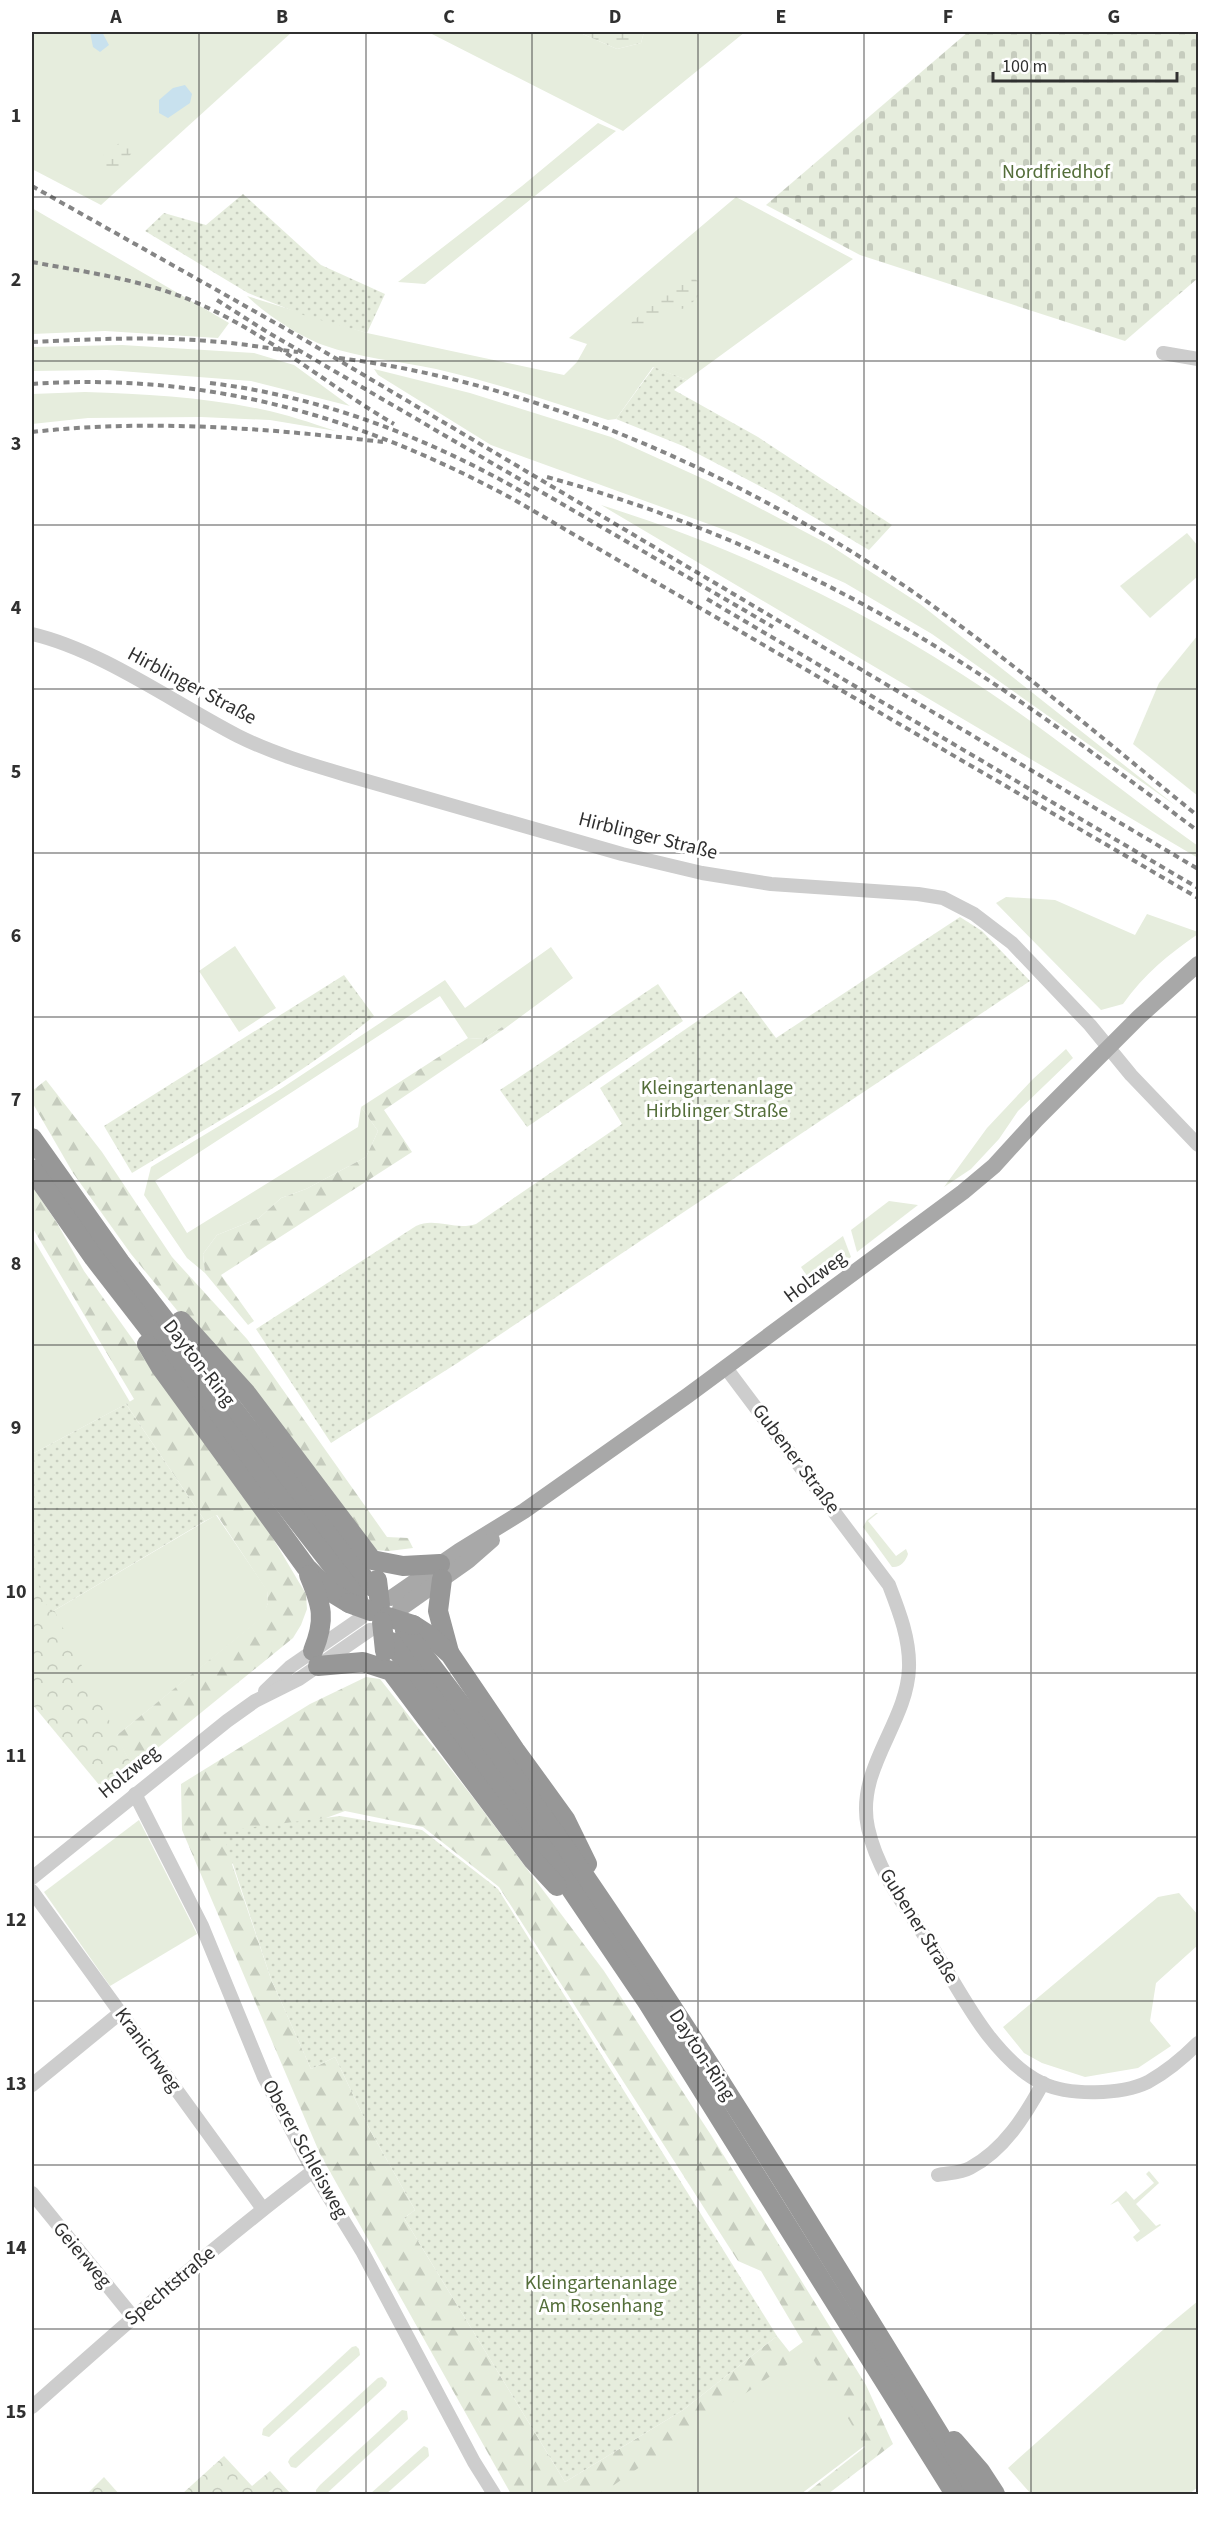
<svg xmlns="http://www.w3.org/2000/svg" width="1230" height="2526" viewBox="0 0 1230 2526" font-family="'Source Sans 3',sans-serif">
  <style>
    .grass { fill: #e6eddd }
    .forest { fill: url(#forest-firs) }
    .wetland { fill: url(#wetland-marsh) }
    .cemetery { fill: url(#cemetery-stones) }
    .park { fill: url(#park-crowns) }
    .garden { fill: url(#garden-dots) }
    .water { fill: #c8e1ee }
    .lines { fill: none; stroke-linecap: round; stroke-linejoin: round }
    .minor { stroke: #cdcdcd; stroke-width: 14 }
    .major { stroke: #a8a8a8; stroke-width: 16 }
    .highway { stroke: #979797; stroke-width: 20 }
    .rail { stroke: #858585; stroke-width: 4; stroke-dasharray: 6 4.5; stroke-linecap: butt }
    .highway-bridge { stroke: #979797; stroke-width: 20 }
    .grid { fill: none; stroke: #303030; stroke-width: 1.5; stroke-opacity: 0.55 }
    .labels { text-anchor: middle; dominant-baseline: central; stroke-width: 6; stroke-linejoin: round; paint-order: stroke }
    .park-label { font-size: 20px; fill: #546e3a; stroke: #fff }
    .street-label { font-size: 20px; fill: #303030; stroke: #fff }
    .neatline { fill: none; stroke: #303030; stroke-width: 2 }
    .grid-label { font-size: 20px; text-anchor: middle; font-weight: bold; fill: #303030 }
  </style>
  <defs>
    <pattern id="forest-firs" width="22" height="20" patternUnits="userSpaceOnUse" patternTransform="scale(1.5)"><rect width="22" height="20" fill="#e6eddd"/><path d="M5 1l3.5 6h-7zM16 11l3.5 6h-7z" fill="#c6ccbe"/></pattern>
    <pattern id="wetland-marsh" width="20" height="14" patternUnits="userSpaceOnUse" patternTransform="scale(1.5)"><rect width="20" height="14" fill="#e6eddd"/><path d="M1 5h8M5 5V1M11 12h8M15 12V8" fill="none" stroke="#c6ccbe"/></pattern>
    <pattern id="cemetery-stones" width="16" height="16" patternUnits="userSpaceOnUse" patternTransform="scale(1.5)"><rect width="16" height="16" fill="#e6eddd"/><path d="M2 7V4a2 2 0 0 1 4 0v3zM10 15v-3a2 2 0 0 1 4 0v3z" fill="#c6ccbe"/></pattern>
    <pattern id="park-crowns" width="20" height="18" patternUnits="userSpaceOnUse" patternTransform="scale(1.5)"><rect width="20" height="18" fill="#e6eddd"/><path d="M2 6a3 3 0 1 1 6 0M12 15a3 3 0 1 1 6 0" fill="none" stroke="#c6ccbe"/></pattern>
    <pattern id="garden-dots" width="8" height="8" patternUnits="userSpaceOnUse" patternTransform="scale(1.5)"><rect width="8" height="8" fill="#e6eddd"/><path d="M2 2h.1M6 6h.1" fill="none" stroke="#c6ccbe" stroke-width="1.8" stroke-linecap="round"/></pattern>
  </defs>
  <rect width="100%" height="100%" fill="#fff"/>
  <g class="grass">
    <path d="M32 32H292L101 205 32 169Z"/>
    <path d="M428 32H578L617 49 641 43 644 32H745L623 131Z"/>
    <path d="M598 123 616 131 425 284 398 282 522 186Z"/>
    <path d="M736 197 853 259 687 380 653 367 616 419 608 420C551 402 494 382 436 369 399 361 359 358 323 345 299 336 265 314 247 296L367 333 564 375 577 362 587 344 569 338Z"/>
    <path d="M32 208 229 323 218 338 105 331 32 334Z"/>
    <path d="M122 345 254 353 294 365 350 406 251 381 107 370 32 371V347Z"/>
    <path d="M374 369 470 393 611 437 708 481 828 544 920 604 1176 806 932 634 845 583 736 534 491 445 378 375Z"/>
    <path d="M85 392C144 394 202 397 260 409 286 414 311 423 336 431L270 420 201 417 88 418 32 424V394Z"/>
    <path d="M601 505C739 548 870 612 989 692 1061 741 1128 796 1198 846V858Z"/>
    <path d="M1187 533 1198 546V576L1150 618 1120 586Z"/>
    <path d="M1198 635V796L1133 744 1159 683Z"/>
    <path d="M1006 897 1055 900 1135 935 1147 914 1198 932V934C1169 954 1144 974 1123 1004L1101 1010 996 903Z"/>
    <path d="M235 946 276 1008 239 1032 199 971Z"/>
    <path d="M551 947 573 978 504 1029 502 1027 483 1039 468 1038 440 996 155 1181 187 1233 358 1127 361 1107 378 1131 366 1157 306 1189 281 1198 259 1218 217 1235 203 1254 205 1273 187 1258 144 1195 151 1167 282 1088 445 980 465 1008Z"/>
    <path d="M1066 1049 1073 1058 1018 1111 999 1139 971 1169 944 1187 987 1128 1033 1079Z"/>
    <path d="M889 1201 918 1205 857 1252 851 1230Z"/>
    <path d="M843 1236 851 1257 813 1285 801 1267Z"/>
    <path d="M32 1237 130 1402 32 1454Z"/>
    <path d="M876 1513H878L868 1521 896 1556 906 1549 908 1554C906 1561 900 1568 892 1567L863 1527 867 1520Z"/>
    <path d="M216 1515 267 1590 268 1603 263 1617 116 1736 50 1613Z"/>
    <path d="M139 1820 197 1934 110 1986 44 1892Z"/>
    <path d="M1179 1893 1198 1915V1945L1156 1983 1150 2021 1171 2046 1138 2068 1085 2077 1042 2063 1024 2053 1003 2027 1158 1897Z"/>
    <path d="M1149 2171 1159 2183 1136 2204 1156 2226 1160 2224 1161 2225 1137 2242 1133 2237 1140 2231 1118 2201 1110 2205 1126 2191 1134 2200 1154 2183 1146 2174Z"/>
    <path d="M1198 2301V2487L1189 2494H1031L1008 2468 1164 2329Z"/>
    <path d="M807 2339 868 2443 801 2494H594Z"/>
    <path d="M356 2346 359 2349 360 2355 269 2437 262 2435 263 2429 352 2347Z"/>
    <path d="M382 2377 387 2382 386 2386 296 2468 291 2467 288 2462 290 2458 378 2378Z"/>
    <path d="M402 2410 407 2411 408 2419 326 2494H316V2490L320 2485Z"/>
    <path d="M424 2446 428 2448 429 2456 386 2494H370Z"/>
  </g>
  <g class="forest">
    <path d="M502 1027 504 1029 384 1110 412 1152 221 1275 254 1321 248 1325 205 1273 203 1254 217 1235 259 1218 281 1198 306 1189 366 1157 378 1131 361 1107 468 1038 483 1039Z"/>
    <path d="M46 1080 102 1152 172 1257 247 1339 387 1537 408 1538 413 1548 389 1551 373 1550 131 1254 73 1173 32 1102V1091Z"/>
    <path d="M32 1186 57 1223 84 1271 265 1525 306 1594 307 1609 301 1625 293 1638 133 1768 116 1736 262 1617 268 1603 267 1591 217 1515 205 1521 126 1404 134 1399 32 1227Z"/>
    <path d="M366 1677 380 1679 475 1800 604 1971 711 2135 866 2385 893 2444 828 2494H805L865 2447 761 2271 738 2261 499 1887 423 1827 345 1811 261 1842 232 1864 271 1979 311 2069 335 2057 369 2128 415 2210 404 2218 565 2482 683 2410 777 2336 795 2359 601 2494H511L320 2154 182 1830 181 1784 310 1704Z"/>
  </g>
  <g class="wetland">
    <path d="M578 32H644L641 43 617 49Z"/>
    <path d="M121 142 135 148 114 178 102 170 104 154Z"/>
    <path d="M685 275 694 277 701 286 697 297 688 308C664 310 650 332 634 332L631 323Z"/>
  </g>
  <path class="cemetery" d="M968 32H1198V278L1125 341 860 255 766 205Z"/>
  <g class="park">
    <path d="M32 1566 133 1768 105 1792 32 1704Z"/>
    <path d="M224 2456 252 2486 270 2471 291 2494H182Z"/>
    <path d="M104 2477 119 2494H87Z"/>
  </g>
  <g class="garden">
    <path d="M243 194 321 265 385 294 367 333 306 316 248 293 145 231 164 213 206 225Z"/>
    <path d="M654 367 687 380 674 390 758 437 892 525 869 550 775 494 683 446 616 419Z"/>
    <path d="M960 917 982 931 1030 981 459 1362 331 1443 256 1329 416 1226C435 1217 455 1231 476 1224L622 1124 600 1088 741 991 776 1038Z"/>
    <path d="M344 975 374 1016C302 1076 212 1124 132 1173L104 1126Z"/>
    <path d="M658 984 683 1021 527 1127 500 1090Z"/>
    <path d="M126 1404 205 1521 50 1613 32 1569V1454Z"/>
    <path d="M340 1816 422 1830 498 1889 777 2336 683 2410 565 2482 404 2218 415 2210 369 2128 335 2057 311 2069 271 1979 222 1831Z"/>
  </g>
  <g class="water">
    <path d="M90 32H102L109 45 100 52 93 47Z"/>
    <path d="M185 85 192 94 190 103 168 118 159 113V100L173 88Z"/>
  </g>
  <g class="lines">
    <g class="minor">
      <path d="M1163 353 1198 359"/>
      <path d="M32 634C101 650 174 703 238 736 272 753 309 764 346 775L622 854 702 873 771 884 918 894 943 898 974 914 1012 943 1090 1025 1131 1075 1198 1145"/>
      <path d="M726 1368 889 1585C899 1611 910 1639 909 1668 907 1724 855 1769 868 1828 878 1874 909 1911 934 1950 952 1978 968 2009 988 2035 1002 2053 1021 2073 1042 2083 1069 2096 1121 2095 1148 2082 1166 2072 1184 2057 1198 2043"/>
      <path d="M265 1691 290 1667 361 1618"/>
      <path d="M135 1794 202 1926 264 2077 313 2171 362 2251 474 2462 494 2494"/>
      <path d="M32 1878 227 1721 255 1701 299 1679 370 1630"/>
      <path d="M32 1891 263 2209"/>
      <path d="M32 2085 120 2013"/>
      <path d="M938 2175C948 2173 961 2173 970 2168 1004 2150 1025 2116 1043 2083"/>
      <path d="M32 2193 133 2317"/>
      <path d="M32 2407C123 2326 215 2245 313 2171"/>
    </g>
    <g class="major">
      <path d="M391 1598 459 1551 524 1511 687 1396 963 1192 994 1166 1036 1120 1139 1017 1198 964"/>
      <path d="M400 1609 468 1561 492 1540"/>
    </g>
    <g class="highway">
      <path d="M32 1138 120 1262 370 1586"/>
      <path d="M32 1169 94 1258 358 1599"/>
      <path d="M181 1321 246 1393 372 1560 403 1566 440 1564"/>
      <path d="M147 1344 160 1366 306 1567 331 1592 349 1603"/>
      <path d="M309 1575C322 1606 326 1619 313 1651"/>
      <path d="M442 1579 438 1611 449 1652"/>
      <path d="M413 1625 430 1636 450 1654 515 1750 565 1819 587 1864"/>
      <path d="M405 1631C475 1722 543 1814 607 1909 736 2100 855 2298 976 2494"/>
      <path d="M391 1642 537 1839 648 2003 955 2494"/>
      <path d="M318 1666 363 1662 391 1671 533 1860 557 1886"/>
      <path d="M954 2441 980 2471 995 2494"/>
    </g>
    <g class="rail">
      <path d="M32 186 286 329 1198 869"/>
      <path d="M32 262C86 272 144 280 195 302 267 333 327 385 394 424"/>
      <path d="M217 300 264 330 773 627"/>
      <path d="M32 342C94 339 157 336 220 342 246 344 272 349 298 352"/>
      <path d="M339 358C539 383 745 477 909 589 1010 659 1103 739 1198 816"/>
      <path d="M210 383C325 397 434 440 533 498"/>
      <path d="M32 384C208 372 359 416 513 499L1198 898"/>
      <path d="M32 432C148 419 266 428 383 442"/>
      <path d="M547 477C681 514 811 570 930 643 1024 700 1111 766 1198 831"/>
      <path d="M707 599 1198 888"/>
    </g>
    <g class="highway-bridge">
      <path d="M377 1580 380 1605"/>
      <path d="M349 1603 371 1611"/>
      <path d="M388 1617 413 1625"/>
      <path d="M382 1622 385 1651"/>
    </g>
  </g>
  <path class="grid" d="M199 32V2494M366 32V2494M532 32V2494M698 32V2494M864 32V2494M1031 32V2494M32 197H1198M32 361H1198M32 525H1198M32 689H1198M32 853H1198M32 1017H1198M32 1181H1198M32 1345H1198M32 1509H1198M32 1673H1198M32 1837H1198M32 2001H1198M32 2165H1198M32 2329H1198"/>
  <g class="labels">
    <g class="park-label">
      <text x="1056" y="172">Nordfriedhof</text>
      <text x="717" y="1088">Kleingartenanlage<tspan x="717" dy="23">Hirblinger Straße</tspan></text>
      <text x="601" y="2283">Kleingartenanlage<tspan x="601" dy="23">Am Rosenhang</tspan></text>
    </g>
    <g class="street-label">
      <text transform="translate(192 686) rotate(28)">Hirblinger Straße</text>
      <text transform="translate(648 836) rotate(14)">Hirblinger Straße</text>
      <text transform="translate(815 1277) rotate(-37)">Holzweg</text>
      <text transform="translate(199 1363) rotate(52)">Dayton-Ring</text>
      <text transform="translate(796 1459) rotate(53)">Gubener Straße</text>
      <text transform="translate(129 1772) rotate(-39)">Holzweg</text>
      <text transform="translate(919 1926) rotate(58)">Gubener Straße</text>
      <text transform="translate(148 2050) rotate(54)">Kranichweg</text>
      <text transform="translate(702 2055) rotate(57)">Dayton-Ring</text>
      <text transform="translate(305 2149) rotate(61)">Oberer Schleisweg</text>
      <text transform="translate(82 2255) rotate(50)">Geierweg</text>
      <text transform="translate(170 2286) rotate(-40)">Spechtstraße</text>
    </g>
  </g>
  <rect width="1230" height="2526" fill="none" stroke="#ffffff" stroke-width="66"/>
  <path d="M993 72v9h184v-9" fill="none" stroke="#303030" stroke-width="3"/>
  <text x="1002" y="72" font-size="18" fill="#303030" stroke="#ffffff" stroke-width="4.5" paint-order="stroke">100 m</text>
  <rect x="33" y="33" width="1164" height="2460" class="neatline"/>
  <g class="grid-label">
    <text x="116" y="23">A</text>
    <text x="282" y="23">B</text>
    <text x="449" y="23">C</text>
    <text x="615" y="23">D</text>
    <text x="781" y="23">E</text>
    <text x="948" y="23">F</text>
    <text x="1114" y="23">G</text>
    <text x="16" y="122">1</text>
    <text x="16" y="286">2</text>
    <text x="16" y="450">3</text>
    <text x="16" y="614">4</text>
    <text x="16" y="778">5</text>
    <text x="16" y="942">6</text>
    <text x="16" y="1106">7</text>
    <text x="16" y="1270">8</text>
    <text x="16" y="1434">9</text>
    <text x="16" y="1598">10</text>
    <text x="16" y="1762">11</text>
    <text x="16" y="1926">12</text>
    <text x="16" y="2090">13</text>
    <text x="16" y="2254">14</text>
    <text x="16" y="2418">15</text>
  </g>
</svg>
